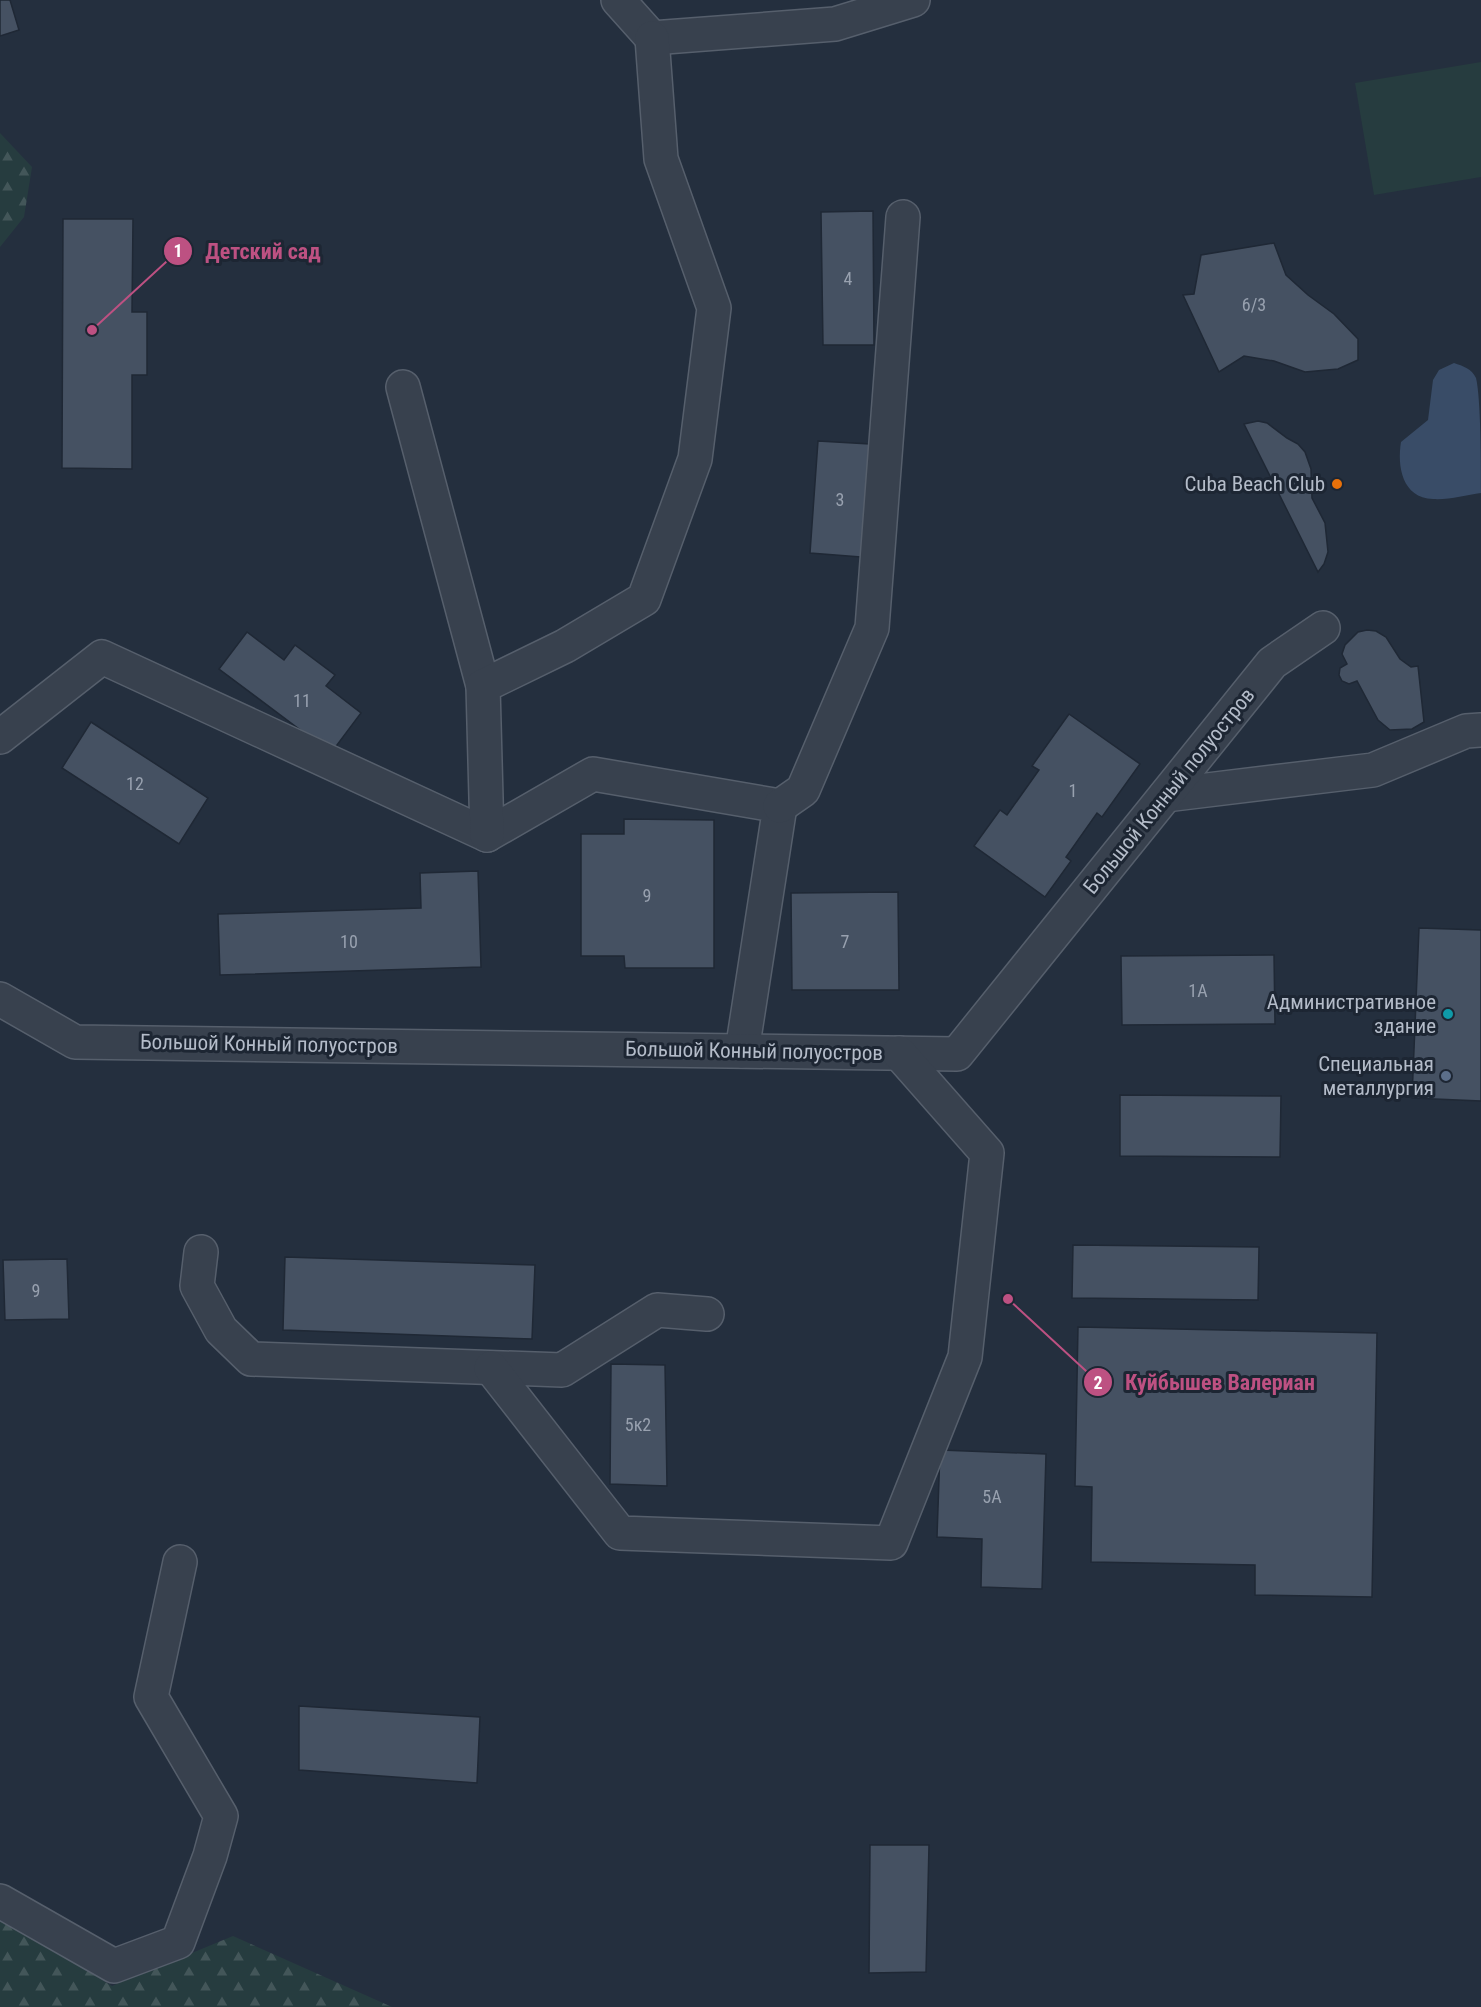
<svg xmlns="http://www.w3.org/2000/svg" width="1481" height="2007" viewBox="0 0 1481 2007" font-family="'Roboto Condensed',sans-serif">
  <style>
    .forest { fill: url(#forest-firs) }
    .garden { fill: #263c3f }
    .water { fill: #394c67 }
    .building { fill: #455162; stroke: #1f2835; stroke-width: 1.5 }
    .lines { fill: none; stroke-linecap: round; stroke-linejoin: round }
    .minor-casing { stroke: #565f6c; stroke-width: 36 }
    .minor { stroke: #38414e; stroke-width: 33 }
    .food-dot { fill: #e8710a; stroke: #1d2633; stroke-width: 2 }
    .culture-dot { fill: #0f9aa8; stroke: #1d2633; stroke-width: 2 }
    .service-dot { fill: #5c6f8a; stroke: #1d2633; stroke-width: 2 }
    .labels { text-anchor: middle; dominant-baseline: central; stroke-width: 6; stroke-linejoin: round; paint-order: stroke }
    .number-label { font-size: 18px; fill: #98a1af }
    .poi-label { font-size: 21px; fill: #b4bcc9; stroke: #1d2633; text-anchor: end }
    .street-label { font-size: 21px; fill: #b4bcc9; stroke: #1d2633 }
    .leader { fill: none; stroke: #bd5182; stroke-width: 2 }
    .callout-dot { fill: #bd5182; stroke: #1d2633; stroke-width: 2 }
    .mark-label { font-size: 18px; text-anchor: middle; font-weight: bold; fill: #fff }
    .callout-label { font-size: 22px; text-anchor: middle; font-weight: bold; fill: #bd5182; stroke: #1d2633; stroke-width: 6; stroke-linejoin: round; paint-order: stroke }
  </style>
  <defs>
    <pattern id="forest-firs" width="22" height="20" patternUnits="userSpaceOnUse" patternTransform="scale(1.5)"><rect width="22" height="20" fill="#263c3f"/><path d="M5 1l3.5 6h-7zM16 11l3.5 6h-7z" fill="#435659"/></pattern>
  </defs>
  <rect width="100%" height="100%" fill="#242f3e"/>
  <g class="forest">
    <path d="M0 133 32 167 24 217 0 247Z"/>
    <path d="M0 1917 112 1986 233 1936 392 2007H0Z"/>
  </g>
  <path class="garden" d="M1481 62V177L1374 195 1355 83Z"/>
  <path class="water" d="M1454 363C1463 366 1472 369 1476 378 1481 398 1481 468 1481 493 1466 495 1449 500 1433 499 1402 498 1397 466 1401 442L1428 420 1433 380 1439 370Z"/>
  <g class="building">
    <path d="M0 0H10L19 30 0 36Z"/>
    <path d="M873 211 874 345H823L821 212Z"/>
    <path d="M63 219H133L132 312H147V375H132V469L62 468Z"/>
    <path d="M1274 243 1286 275 1308 295 1334 314 1358 339V360L1338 369 1305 372 1274 361 1244 356 1219 372 1183 295 1194 294 1201 255Z"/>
    <path d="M1258 421 1267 423 1287 438 1298 444 1305 452 1311 469 1312 498 1325 523 1328 552 1324 564 1318 572 1244 424Z"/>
    <path d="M818 441 870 444 861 557 810 553Z"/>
    <path d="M1367 630 1376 631 1386 637 1400 659 1411 667 1418 666 1424 722 1412 729 1390 730 1378 720 1357 681 1349 684 1342 681 1339 675 1340 668 1347 664 1342 654 1345 645 1358 632Z"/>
    <path d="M247 632 284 660 295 645 335 675 326 686 361 713 331 753 219 669Z"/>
    <path d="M1069 714 1140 764 1102 817 1097 813 1066 857 1071 861 1045 897 974 846 1000 810 1007 815 1039 770 1032 766Z"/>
    <path d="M91 722 208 798 179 844 62 768Z"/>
    <path d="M624 819 714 820V968H625L624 956H581V834H624Z"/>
    <path d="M478 871 481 967 220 975 218 914 421 908 420 873Z"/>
    <path d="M898 892 899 990H792L791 893Z"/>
    <path d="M1419 928 1481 930V1101L1412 1098Z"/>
    <path d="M1274 955 1275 1024 1122 1025 1121 956Z"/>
    <path d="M1120 1095 1281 1096 1280 1157 1120 1156Z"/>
    <path d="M1073 1245 1259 1247 1258 1300 1072 1298Z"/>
    <path d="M285 1257 535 1265 532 1339 283 1330Z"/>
    <path d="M67 1259 69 1319 5 1320 3 1260Z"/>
    <path d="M1078 1327 1377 1333 1372 1597 1255 1595V1565L1091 1562 1092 1487 1075 1486Z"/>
    <path d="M611 1364 665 1365 667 1486 610 1484Z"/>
    <path d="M940 1450 1046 1454 1042 1589 981 1587 982 1539 937 1537Z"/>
    <path d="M299 1706 480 1717 477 1783 299 1770Z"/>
    <path d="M870 1845H929L926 1972 869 1973Z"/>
  </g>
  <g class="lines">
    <g class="minor-casing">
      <g id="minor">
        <path d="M618 0 652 38 835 24 913 0"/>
        <path d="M403 387 483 686"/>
        <path d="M0 737 102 657 487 835 593 774 780 806 742 1051"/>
        <path d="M1166 795 1373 770 1466 731 1481 730"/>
        <path d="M780 806 803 790 872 628 903 217"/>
        <path d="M487 835 483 686 565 646 644 599 695 459 714 308 661 159 652 38"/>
        <path d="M0 999 75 1042 957 1054 1272 663 1323 628"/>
        <path d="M201 1252 197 1286 221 1330 251 1359 562 1370 657 1310 707 1314"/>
        <path d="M491 1368 620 1533 891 1543 965 1357 987 1153 899 1053"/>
        <path d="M0 1901 114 1966 178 1942 210 1856 221 1816 151 1697 180 1562"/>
      </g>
    </g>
    <use href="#minor" class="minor"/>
  </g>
  <circle class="food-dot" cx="1337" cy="484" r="6"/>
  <circle class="culture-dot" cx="1448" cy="1014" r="6"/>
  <circle class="service-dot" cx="1446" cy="1076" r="6"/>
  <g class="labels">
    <g class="number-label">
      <text x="848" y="278">4</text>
      <text x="1254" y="304">6/3</text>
      <text x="840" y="499">3</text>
      <text x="302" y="700">11</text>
      <text x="135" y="783">12</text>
      <text x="1073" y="790">1</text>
      <text x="647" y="895">9</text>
      <text x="349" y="941">10</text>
      <text x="845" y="941">7</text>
      <text x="1198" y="990">1А</text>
      <text x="36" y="1290">9</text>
      <text x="638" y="1424">5к2</text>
      <text x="992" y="1496">5А</text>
    </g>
    <g class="poi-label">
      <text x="1325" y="484">Cuba Beach Club</text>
      <text x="1436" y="1002">Административное<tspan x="1436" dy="24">здание</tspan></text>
      <text x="1434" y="1064">Специальная<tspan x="1434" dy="24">металлургия</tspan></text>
    </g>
    <g class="street-label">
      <text transform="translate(1169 791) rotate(-51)">Большой Конный полуостров</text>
      <text transform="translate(269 1044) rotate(1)">Большой Конный полуостров</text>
      <text transform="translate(754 1051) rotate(1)">Большой Конный полуостров</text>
    </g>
  </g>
  <path class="leader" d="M92 330L178 251M1008 1299L1098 1382"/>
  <g class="callout-dot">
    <circle cx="92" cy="330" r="6"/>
    <circle cx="1008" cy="1299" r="6"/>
    <circle cx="178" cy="251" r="15"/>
    <circle cx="1098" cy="1382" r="15"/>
  </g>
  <g class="mark-label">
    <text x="178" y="257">1</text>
    <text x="1098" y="1389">2</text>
  </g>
  <g class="callout-label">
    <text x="263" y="259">Детский сад</text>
    <text x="1220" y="1390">Куйбышев Валериан</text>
  </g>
</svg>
